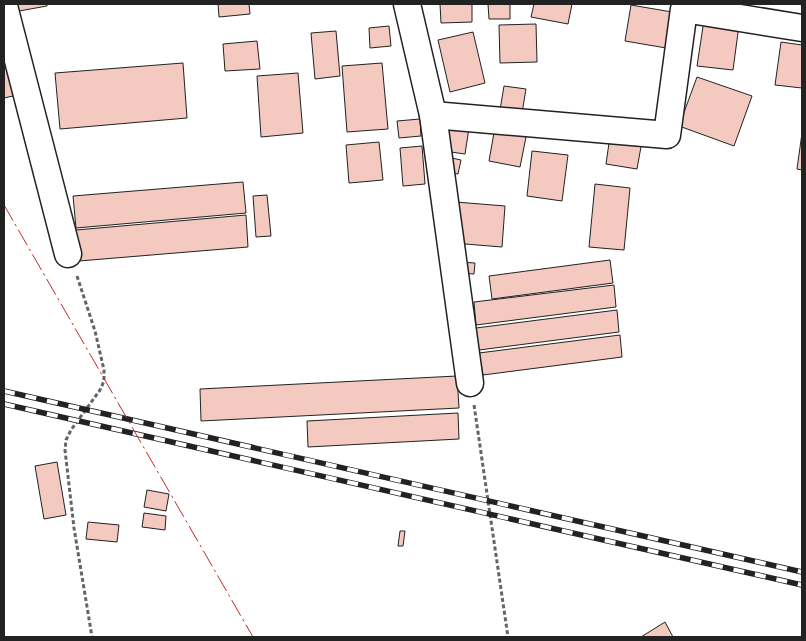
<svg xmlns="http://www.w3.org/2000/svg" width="806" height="641" viewBox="0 0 806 641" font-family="Cabin,sans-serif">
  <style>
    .building { fill: #f3c9c0; stroke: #222 }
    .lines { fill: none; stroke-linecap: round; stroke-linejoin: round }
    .minor-casing { stroke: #222; stroke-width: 29 }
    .path { stroke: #646464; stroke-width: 3; stroke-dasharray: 4 2.5; stroke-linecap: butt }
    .minor { stroke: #fff; stroke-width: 26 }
    .rail-casing { stroke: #222; stroke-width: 5.5 }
    .rail { stroke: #fff; stroke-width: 4; stroke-dasharray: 11; stroke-linecap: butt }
    .power { stroke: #c62828; stroke-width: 1; stroke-dasharray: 18 4 2.5 4; stroke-linecap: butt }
  </style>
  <rect width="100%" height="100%" fill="#fff"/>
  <g class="building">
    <path d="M17 4H47V6L19 11Z"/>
    <path d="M218 4H249L250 14 219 17Z"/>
    <path d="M440 4H472V22L441 23Z"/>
    <path d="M488 4H510V19H489Z"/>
    <path d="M534 4H572L568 24 531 17Z"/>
    <path d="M631 5 678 13 672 49 625 41Z"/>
    <path d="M704 20 739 25 733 70 697 66Z"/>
    <path d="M536 24 537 62 500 63 499 25Z"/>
    <path d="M389 26 391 46 370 48 369 28Z"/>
    <path d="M336 31 340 76 315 79 311 33Z"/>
    <path d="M473 32 485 83 450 92 438 40Z"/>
    <path d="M257 41 260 69 225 71 223 44Z"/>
    <path d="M781 42 802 45V88L775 85Z"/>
    <path d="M183 63 187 118 60 129 55 73Z"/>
    <path d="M382 63 388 129 347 132 342 66Z"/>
    <path d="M4 65H6L13 96 4 98Z"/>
    <path d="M298 73 303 133 261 137 257 76Z"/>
    <path d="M697 77 752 96 734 146 679 126Z"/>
    <path d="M504 86 526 89 522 113 500 110Z"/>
    <path d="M420 119 421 136 399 138 397 121Z"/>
    <path d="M449 125 469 128 465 154 444 151Z"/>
    <path d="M495 127 527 132 520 167 489 161Z"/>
    <path d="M802 133V170L797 169Z"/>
    <path d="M610 136 642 141 637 169 606 164Z"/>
    <path d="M379 142 383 180 349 183 346 145Z"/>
    <path d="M422 146 425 184 403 186 400 148Z"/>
    <path d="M532 151 568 155 562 201 527 196Z"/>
    <path d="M447 157 461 160 458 174 444 172Z"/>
    <path d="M243 182 246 213 76 228 73 196Z"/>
    <path d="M595 184 630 188 624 250 589 247Z"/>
    <path d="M267 195 271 236 256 237 253 196Z"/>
    <path d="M456 202 505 206 502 247 453 243Z"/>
    <path d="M246 215 248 247 79 261 76 230Z"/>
    <path d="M610 260 613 283 492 299 489 276Z"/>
    <path d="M459 262 475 263 474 274 458 273Z"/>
    <path d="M614 285 616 307 476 325 474 302Z"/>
    <path d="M617 310 619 332 479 350 476 328Z"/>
    <path d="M620 335 622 357 483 375 479 353Z"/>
    <path d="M457 376 459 408 201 421 200 389Z"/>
    <path d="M458 413 459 439 308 447 307 421Z"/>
    <path d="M57 462 66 515 44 519 35 466Z"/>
    <path d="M147 490 169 494 166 511 144 507Z"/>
    <path d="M144 513 166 516 165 530 142 527Z"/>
    <path d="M88 522 119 525 117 542 86 539Z"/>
    <path d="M400 531H405L403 546H398Z"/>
    <path d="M665 622 673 637H641Z"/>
  </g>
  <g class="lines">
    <g class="minor-casing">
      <g id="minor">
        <path d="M407 4 433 115 470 383"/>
        <path d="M4 6 68 254"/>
        <path d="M433 115 667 135 684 9 802 28"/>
      </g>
    </g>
    <g class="path">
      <path d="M77 276 95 331 104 370V381L100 390 71 430 66 440 65 450 74 528 92 637"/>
      <path d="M474 405 508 637"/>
    </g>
    <use href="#minor" class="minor"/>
    <g class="rail-casing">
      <g id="rail">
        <path d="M4 391 802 572"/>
        <path d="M4 404 802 585"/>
      </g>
    </g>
    <use href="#rail" class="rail"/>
    <path class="power" d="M4 205 253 637"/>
  </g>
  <rect width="806" height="641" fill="none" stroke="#222222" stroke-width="10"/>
</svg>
